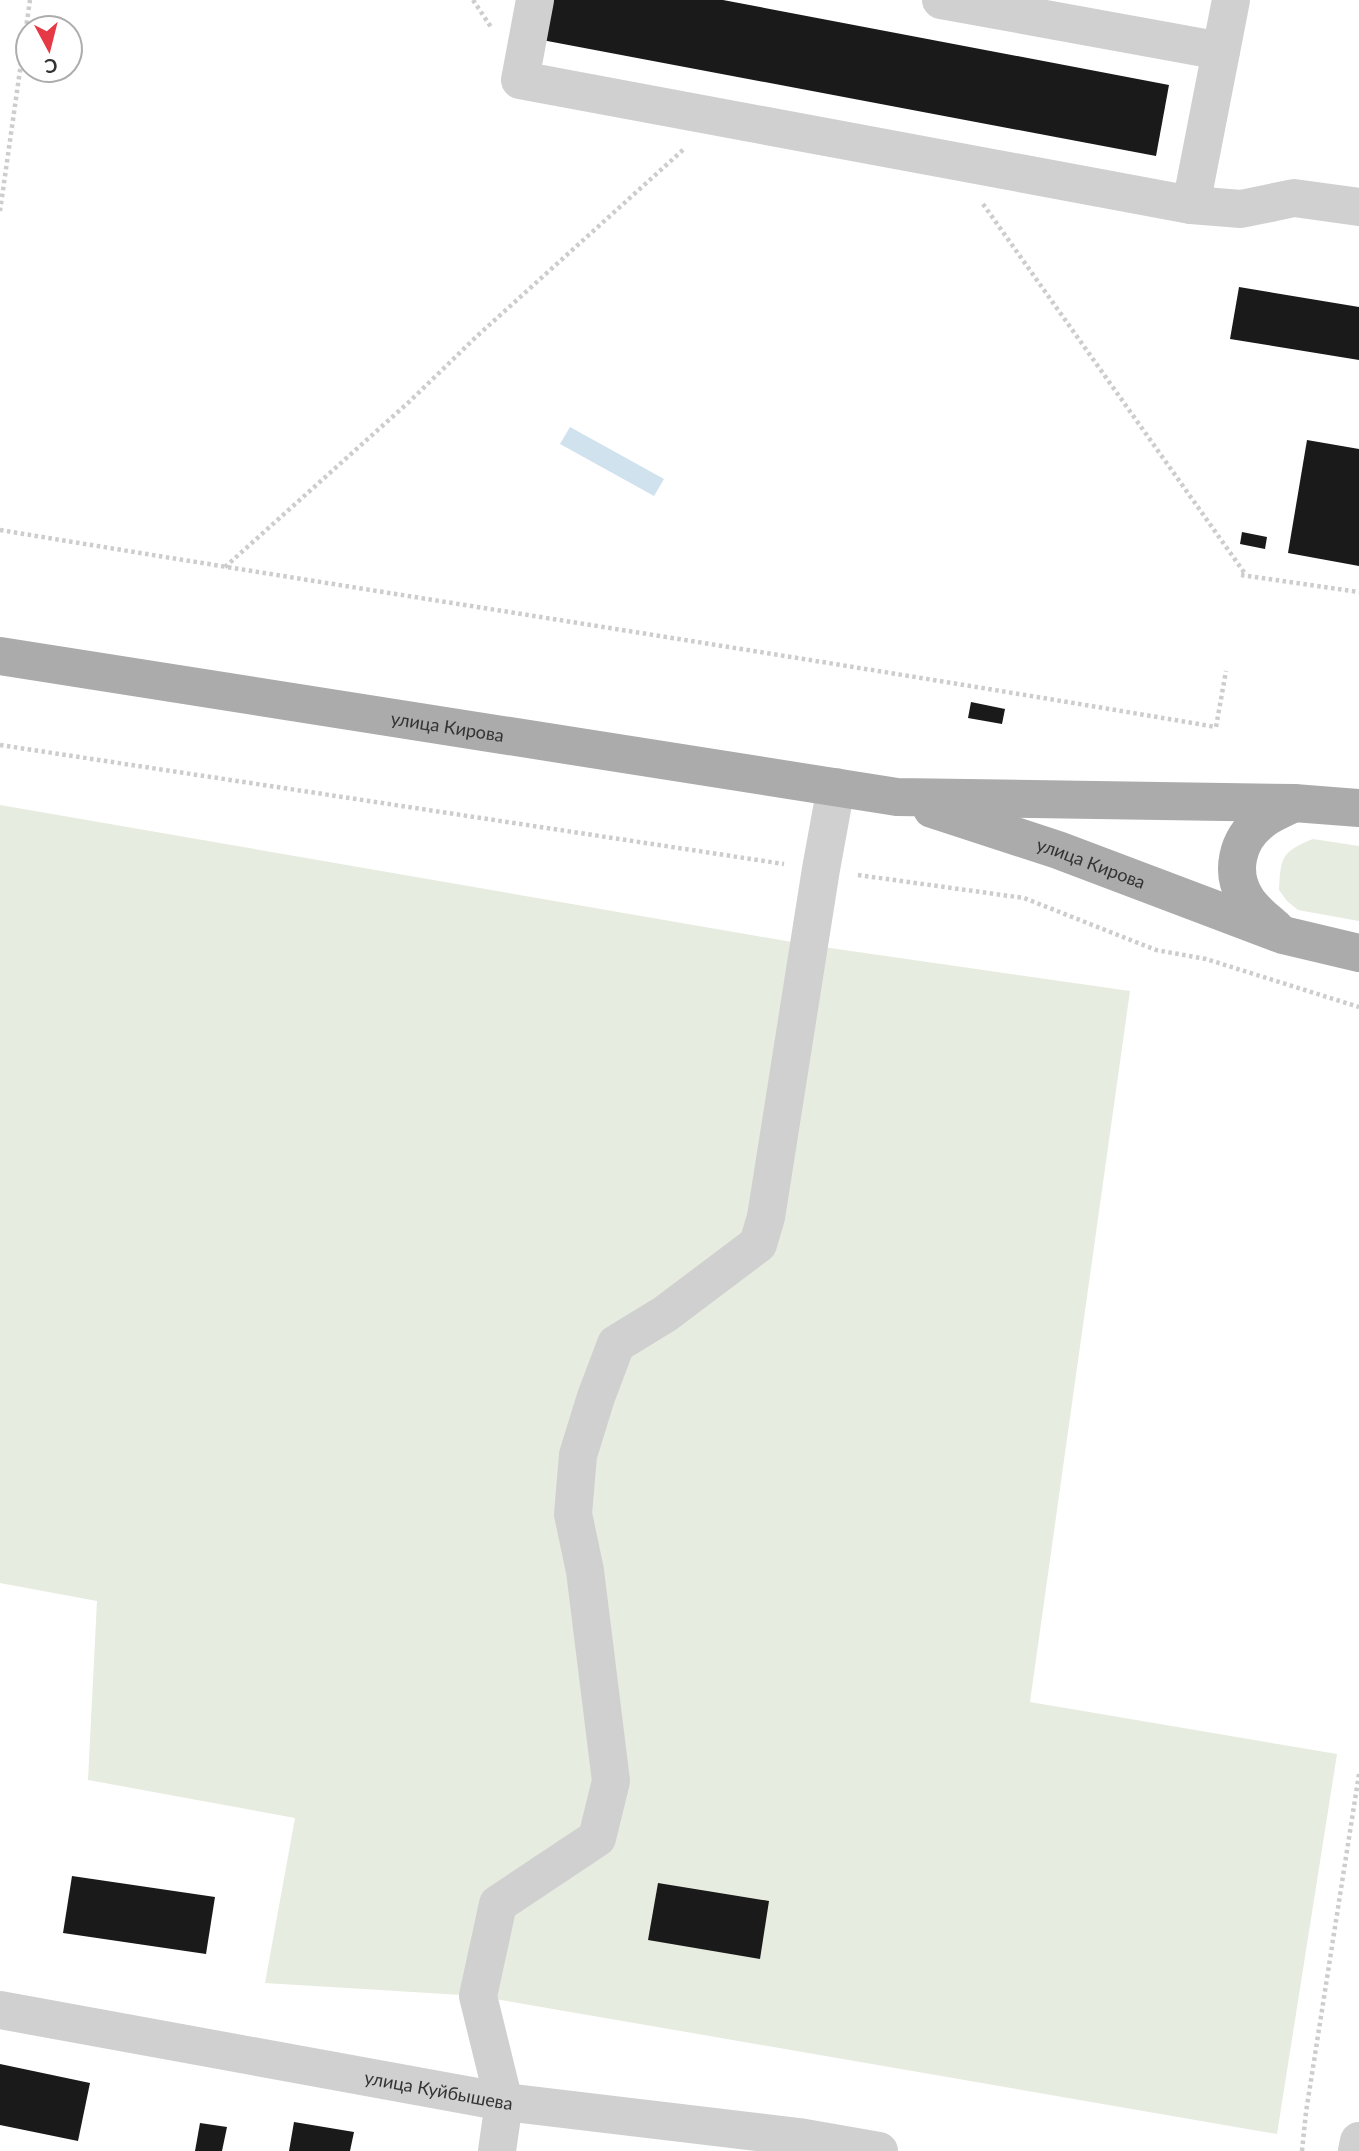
<svg xmlns="http://www.w3.org/2000/svg" width="1359" height="2151" viewBox="0 0 1359 2151" font-family="Lato,sans-serif">
  <style>
    .green { fill: #e6ecdf }
    .water { fill: #cfe2ee }
    .building { fill: #1a1a1a }
    .lines { fill: none; stroke-linecap: round; stroke-linejoin: round }
    .path { stroke: #cdcdcd; stroke-width: 4.5; stroke-dasharray: 3.5 3.5; stroke-linecap: butt }
    .minor { stroke: #d0d0d0; stroke-width: 38 }
    .major { stroke: #ababab; stroke-width: 38 }
    .labels { text-anchor: middle; dominant-baseline: central; stroke-width: 7; stroke-linejoin: round; paint-order: stroke }
    .street-label { font-size: 18px; fill: #333; stroke: #fff }
  </style>
  <rect width="100%" height="100%" fill="#fff"/>
  <g class="green">
    <path d="M0 805 809 945 1130 991 1030 1702 1337 1754 1277 2134 478 1996 265 1983 295 1818 88 1780 97 1601 0 1583Z"/>
    <path d="M1313 839 1359 846V921L1298 910 1287 901 1279 890C1281 857 1281 852 1313 839Z"/>
  </g>
  <path class="water" d="M570 427 664 479 654 496 560 444Z"/>
  <g class="building">
    <path d="M550 0H723L1169 85 1156 156 542 40Z"/>
    <path d="M1239 287 1359 307V360L1230 339Z"/>
    <path d="M1307 440 1359 449V566L1288 553Z"/>
    <path d="M1242 532 1267 537 1265 549 1240 544Z"/>
    <path d="M971 702 1005 709 1002 724 968 718Z"/>
    <path d="M72 1876 215 1897 206 1954 63 1933Z"/>
    <path d="M658 1883 769 1901 760 1959 648 1940Z"/>
    <path d="M0 2064 90 2083 78 2141 0 2125Z"/>
    <path d="M294 2122 354 2132 350 2151H289Z"/>
    <path d="M200 2123 227 2127 222 2151H195Z"/>
  </g>
  <g class="lines">
    <g class="path">
      <path d="M473 0 491 27"/>
      <path d="M983 204 1246 575"/>
      <path d="M0 211 30 0"/>
      <path d="M0 530C405 597 811 658 1216 727L1226 671"/>
      <path d="M225 567 409 402 476 337 684 149"/>
      <path d="M1241 575 1359 592"/>
      <path d="M0 745 784 864"/>
      <path d="M858 875 1024 898 1156 950 1206 959 1359 1007"/>
      <path d="M1302 2151 1306 2112 1359 1774"/>
    </g>
    <g class="minor">
      <path d="M535 0 520 80 1191 205 1241 209 1294 198 1359 207"/>
      <path d="M941 0 1221 51"/>
      <path d="M1191 205 1231 0"/>
      <path id="s1" d="M0 2010 504 2102 799 2137 879 2151"/>
      <path d="M497 2151 504 2102 478 1996 498 1904 597 1838 611 1781 585 1571 573 1514 578 1455 596 1397 616 1344 665 1314 758 1244 766 1217 821 869 836 787"/>
      <path d="M1357 2151 1359 2141"/>
    </g>
    <g class="major">
      <path id="s2" d="M0 656 897 797 1294 803 1359 808"/>
      <path id="s3" d="M932 809 1058 850 1283 935 1359 953"/>
      <path d="M1276 929C1265 919 1252 910 1245 897 1230 872 1237 840 1260 822 1269 814 1283 809 1294 803"/>
    </g>
  </g>
  <g class="labels">
    <g class="street-label">
      <text stroke="none"><textPath href="#s2" startOffset="453">улица Кирова</textPath></text>
      <text stroke="none"><textPath href="#s3" startOffset="168">улица Кирова</textPath></text>
      <text stroke="none"><textPath href="#s1" startOffset="446">улица Куйбышева</textPath></text>
    </g>
  </g>
  <g transform="translate(49 49) rotate(173)"><circle r="33" fill="#ffffff" stroke="#adadad" stroke-width="2"/>
  <path d="M0-5L12 26L0 18L-12 26Z" fill="#e63946"/>
  <text y="-10" font-size="19" font-weight="bold" text-anchor="middle" fill="#333333">С</text>
  </g>
</svg>
